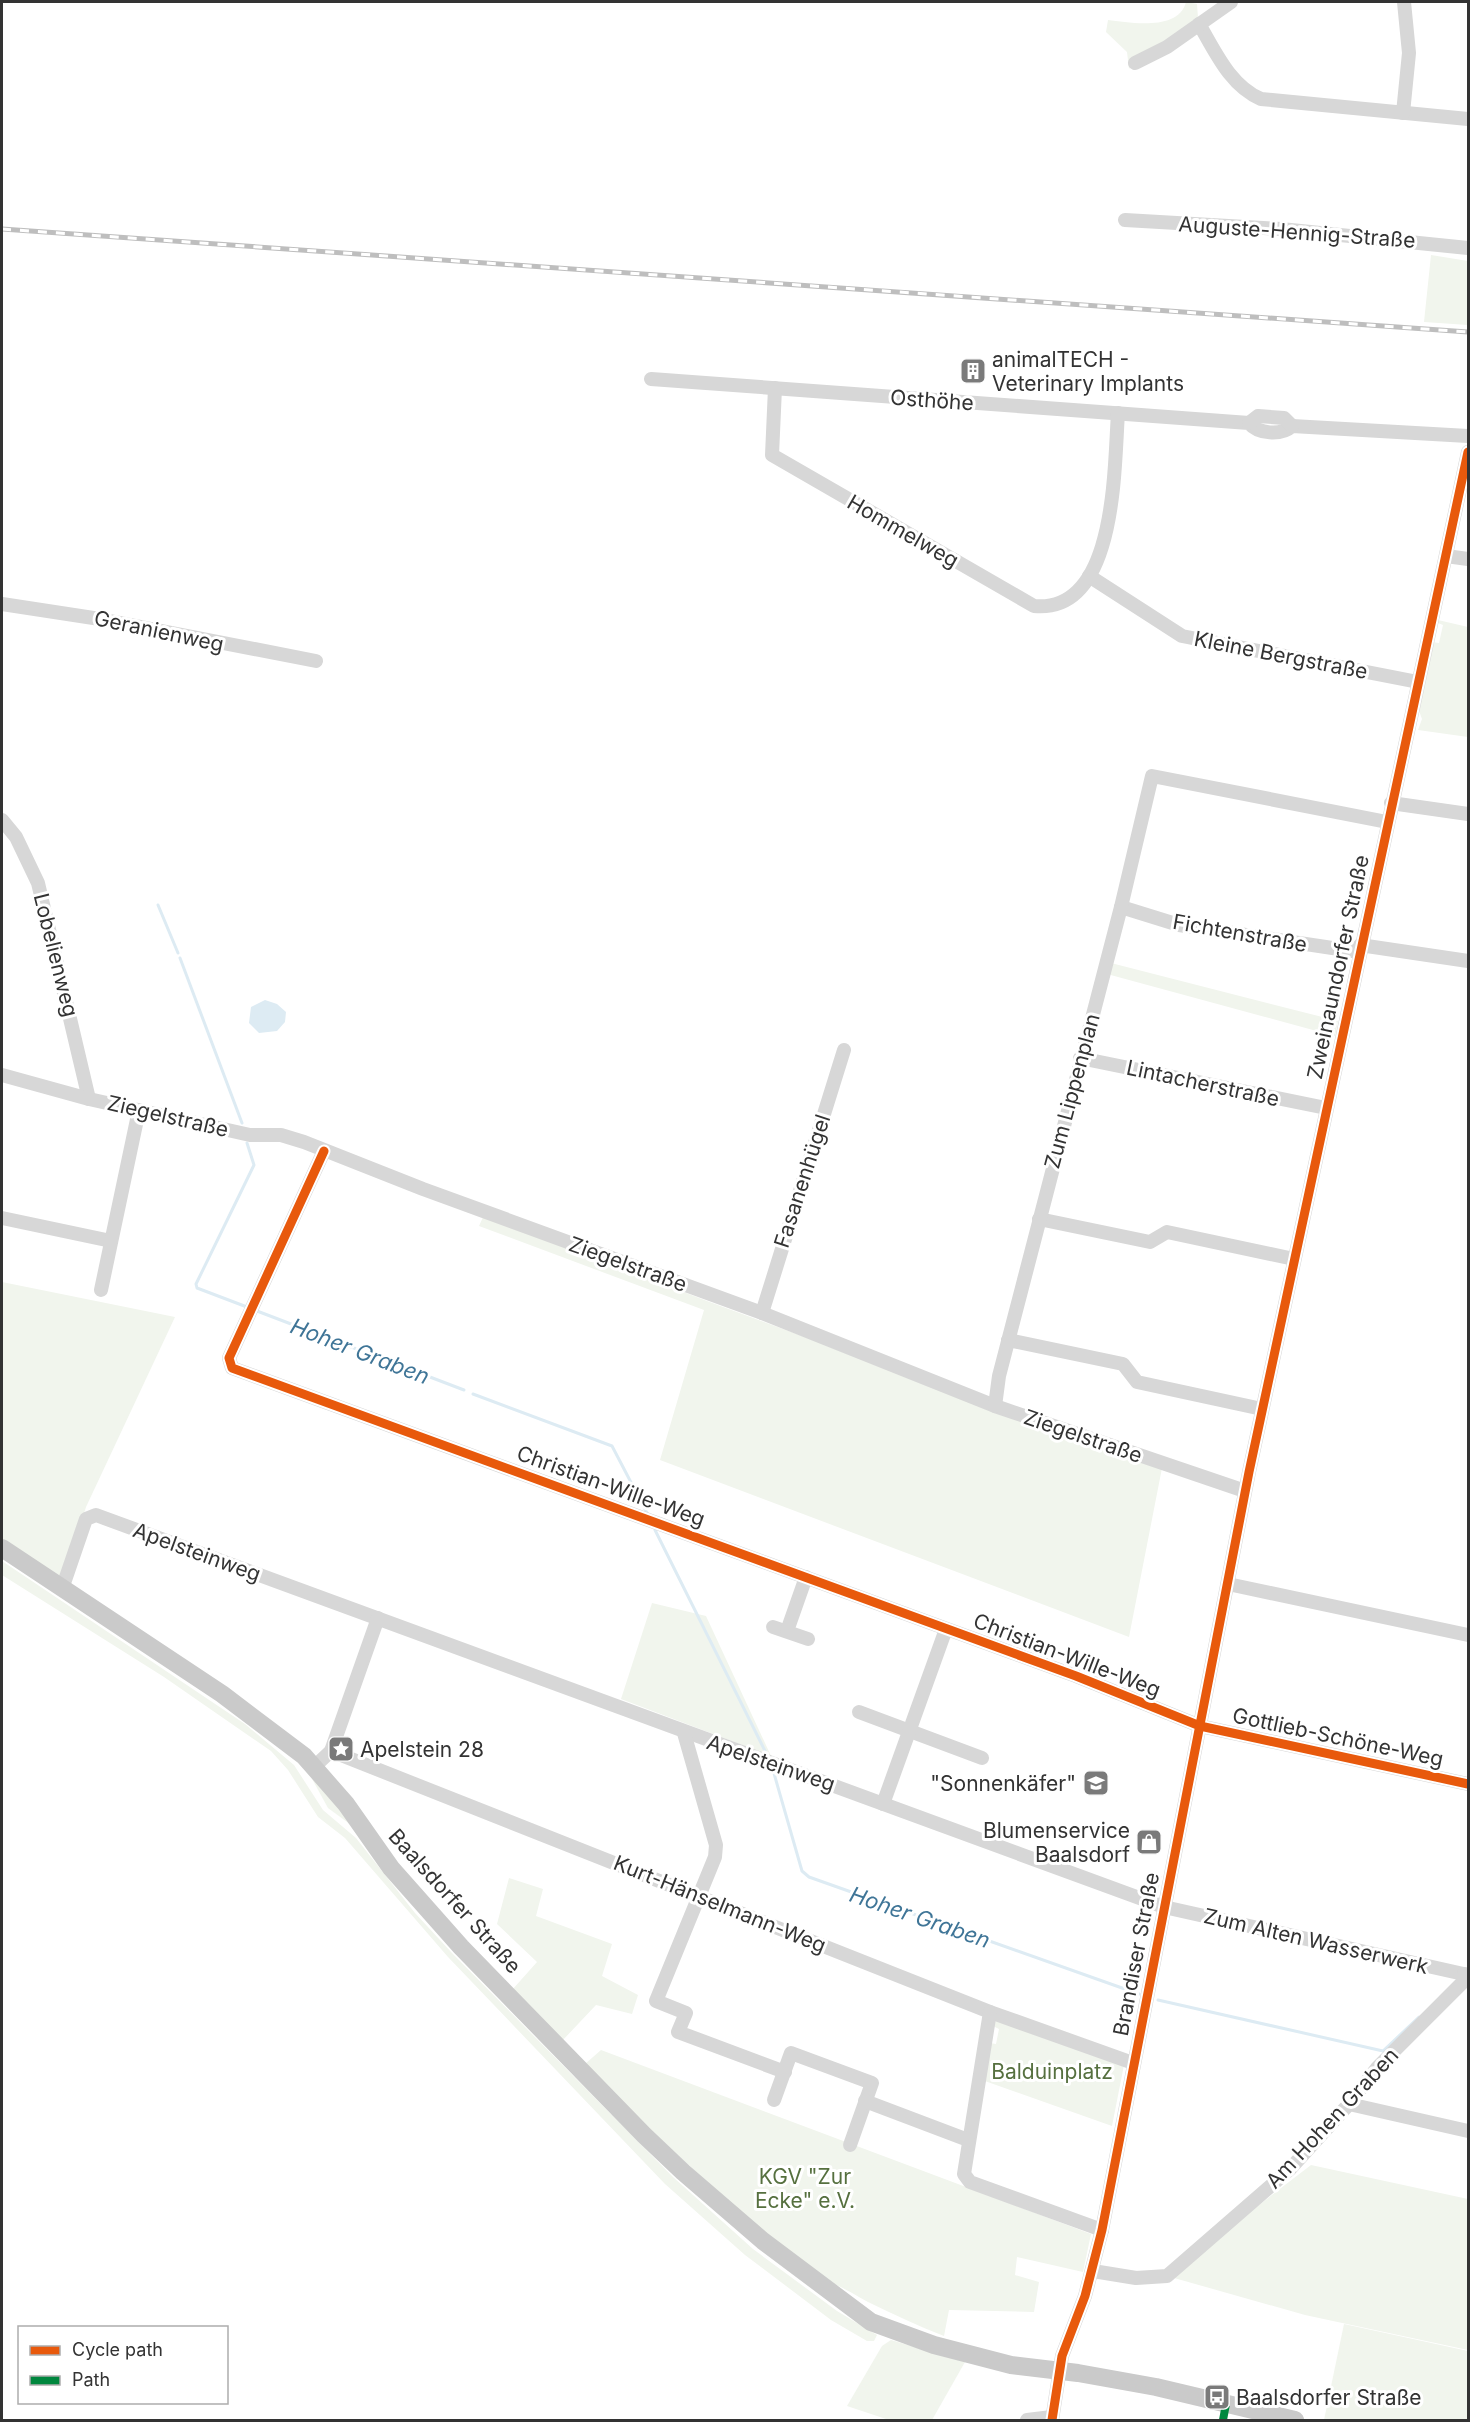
<svg xmlns="http://www.w3.org/2000/svg" width="1470" height="2422" viewBox="0 0 1470 2422" font-family="Inter,sans-serif">
  <style>
    .green { fill: #f1f5ed }
    .water { fill: #ddebf3 }
    .lines { fill: none; stroke-linecap: round; stroke-linejoin: round }
    .stream { stroke: #ddebf3; stroke-width: 3 }
    .minor { stroke: #d7d7d7; stroke-width: 14 }
    .major { stroke: #cacaca; stroke-width: 18 }
    .rail-casing { stroke: #bebebe; stroke-width: 5 }
    .rail { stroke: #fff; stroke-width: 3; stroke-dasharray: 9; stroke-linecap: butt }
    .quiet { stroke: #00873e; stroke-width: 8; stroke-dasharray: 15 8; stroke-linecap: butt }
    .cycleway-casing { stroke: #fff; stroke-width: 13 }
    .cycleway { stroke: #e8590c; stroke-width: 9 }
    .labels { text-anchor: middle; dominant-baseline: central; stroke-width: 6; stroke-linejoin: round; paint-order: stroke }
    .street-label { font-size: 21px; fill: #333; stroke: #fff }
    .poi-label { font-size: 21px; fill: #333; stroke: #fff; text-anchor: start }
    .park-label { font-size: 21px; fill: #56703f; stroke: #fff }
    .water-label { font-size: 22px; font-style: italic; fill: #3f7597; stroke: #fff }
  </style>
  <rect width="100%" height="100%" fill="#fff"/>
  <g class="green">
    <path d="M1186 2 1197 4 1198 18 1192 24 1136 58 1129 69 1127 52 1106 32 1108 20C1131 23 1179 31 1186 2Z"/>
    <path d="M1431 255 1468 261V325L1424 322Z"/>
    <path d="M1438 620 1468 627V737L1418 730 1422 719 1418 708 1432 642 1439 643 1443 625 1438 623Z"/>
    <path d="M1111 963 1338 1021 1335 1036 1107 974Z"/>
    <path d="M484 1215 707 1301 1162 1468 1129 1637 660 1460 704 1310 479 1226Z"/>
    <path d="M2 1282 175 1317 86 1507 65 1576 58 1580 2 1542Z"/>
    <path d="M2 1561 245 1724 294 1765 323 1810 356 1838 415 1913 452 1953 673 2177 753 2249 837 2311 877 2335 874 2341H867L831 2320 798 2295 745 2255 665 2184 448 1957 345 1838 318 1817 288 1770 271 1751 164 1677 2 1575Z"/>
    <path d="M652 1603 706 1616 771 1756 621 1699Z"/>
    <path d="M311 1777 358 1830 328 1808Z"/>
    <path d="M1162 1876 1158 1891 1150 1895 1138 1891 1147 1879Z"/>
    <path d="M509 1878 543 1889 536 1916 612 1944 602 1976 638 1995 632 2014 596 2005 562 2041 512 1990 537 1962 497 1924Z"/>
    <path d="M996 2020 1124 2065 1112 2126 982 2080 990 2043 996 2044 999 2029 993 2026Z"/>
    <path d="M601 2050 1091 2234 1083 2272 1017 2257 1015 2275 1039 2282 1034 2312 949 2310 944 2336C918 2326 893 2314 868 2302 849 2292 843 2286 822 2280 739 2211 659 2142 585 2064Z"/>
    <path d="M1311 2165 1468 2199V2350L1305 2315 1167 2276Z"/>
    <path d="M1344 2324 1468 2351V2420H1324Z"/>
    <path d="M891 2340 965 2362 932 2420H889L847 2406 882 2346Z"/>
  </g>
  <path class="water" d="M265 1000 277 1004 286 1012 285 1022 277 1031 259 1033 249 1023 251 1007Z"/>
  <g class="lines">
    <g class="stream">
      <path d="M158 905 178 953"/>
      <path d="M180 958 242 1123"/>
      <path d="M247 1307 197 1288 196 1284 254 1165 247 1143"/>
      <path d="M257 1311 464 1390"/>
      <path d="M473 1394 612 1446 647 1513"/>
      <path d="M655 1530 766 1753"/>
      <path d="M773 1770 802 1871 809 1877 1139 1994"/>
      <path d="M1158 2000 1383 2051 1419 2017"/>
    </g>
    <g class="minor">
      <path d="M1199 24C1215 51 1230 86 1261 99L1468 119"/>
      <path d="M1135 63 1167 47 1231 2"/>
      <path d="M1403 113 1409 53 1404 2"/>
      <path d="M1125 220 1281 229 1468 248"/>
      <path d="M651 379 1249 423C1258 434 1281 436 1292 426L1468 436"/>
      <path d="M775 388 772 455 1034 606C1117 614 1114 468 1118 413"/>
      <path d="M1249 423 1258 416 1284 418 1292 426"/>
      <path d="M1446 556 1468 559"/>
      <path d="M1089 576 1182 636 1418 682"/>
      <path d="M2 604 100 619 316 661"/>
      <path d="M1391 803 1468 814"/>
      <path d="M2 820 16 837 38 883 89 1099"/>
      <path d="M1121 907 1179 925 1359 952"/>
      <path d="M1360 945 1468 961"/>
      <path d="M1080 1058 1326 1108"/>
      <path d="M2 1075 89 1099 250 1135H281L304 1142 423 1189 762 1313 995 1406 1245 1491"/>
      <path d="M324 1151 229 1358 232 1368 1076 1676 1200 1726 1468 1784"/>
      <path d="M2 1218 111 1241"/>
      <path d="M1039 1219 1150 1242 1167 1232 1294 1259"/>
      <path d="M101 1290 139 1110"/>
      <path d="M762 1313 844 1050"/>
      <path d="M1008 1340 1123 1364 1137 1382 1262 1409"/>
      <path d="M995 1406 999 1376 1121 907 1152 776 1387 822"/>
      <path d="M1228 1584 1468 1635"/>
      <path d="M62 1589 86 1519 96 1515 1164 1907 1468 1975"/>
      <path d="M773 1627 808 1639"/>
      <path d="M787 1631 806 1577"/>
      <path d="M859 1712 982 1758"/>
      <path d="M684 1733 716 1845 715 1857 656 2001 686 2013 678 2032 785 2072"/>
      <path d="M331 1751 378 1618"/>
      <path d="M314 1767 331 1751 990 2012 1133 2063"/>
      <path d="M883 1804 946 1629"/>
      <path d="M990 2012 964 2174 970 2182 1102 2230"/>
      <path d="M774 2100 791 2053 872 2083 850 2145"/>
      <path d="M865 2101 968 2140"/>
      <path d="M1349 2104 1468 2131"/>
      <path d="M1093 2271 1136 2278 1167 2276 1290 2169 1349 2104 1377 2068 1463 1982 1464 1974"/>
      <path d="M1027 2420 1052 2417"/>
      <path d="M1052 2420 1062 2356 1085 2296 1102 2230 1249 1472 1468 452"/>
    </g>
    <path class="major" d="M2 1548 222 1694 304 1756 346 1804 391 1868 461 1947 644 2135 683 2172 763 2241 871 2322 934 2345 1011 2365 1078 2373 1156 2387 1295 2420"/>
    <g class="rail-casing">
      <path id="rail" d="M2 229 1468 332"/>
    </g>
    <use href="#rail" class="rail"/>
    <path class="quiet" d="M1223 2420 1226 2404"/>
    <g class="cycleway-casing">
      <g id="cycleway">
        <path d="M324 1151 229 1358 232 1368 1076 1676 1200 1726 1468 1784"/>
        <path d="M1052 2420 1062 2356 1085 2296 1102 2230 1249 1472 1468 452"/>
      </g>
    </g>
    <use href="#cycleway" class="cycleway"/>
  </g>
  <defs>
    <g id="building-square" transform="scale(1.35)"><rect x="-9" y="-9" width="18" height="18" rx="4" fill="#7a7a7a" stroke="#fff"/><path d="M-4-6H4V6H1V3H-1V6H-4ZM-2.5-4.3h1.7v1.8h-1.7ZM.8-4.3h1.7v1.8H.8ZM-2.5-1h1.7V.8h-1.7ZM.8-1h1.7V.8H.8Z" fill="#fff"/></g>
    <g id="sight-square" transform="scale(1.35)"><rect x="-9" y="-9" width="18" height="18" rx="4" fill="#7a7a7a" stroke="#fff"/><path d="M0-6L1.8-2.2L6-1.7L2.9 1.2L3.7 5.4L0 3.3L-3.7 5.4L-2.9 1.2L-6-1.7L-1.8-2.2Z" fill="#fff"/></g>
    <g id="school-square" transform="scale(1.35)"><rect x="-9" y="-9" width="18" height="18" rx="4" fill="#7a7a7a" stroke="#fff"/><path d="M0-5L7-2L0 1L-7-2ZM-4 1L0 2.5L4 1V4Q0 6-4 4Z" fill="#fff"/></g>
    <g id="shop-square" transform="scale(1.35)"><rect x="-9" y="-9" width="18" height="18" rx="4" fill="#7a7a7a" stroke="#fff"/><path d="M-5-2.5h2.3a2.7 3.5 0 0 1 5.4 0H5L5.5 6h-11ZM-1.5-2.5h3a1.5 2.3 0 0 0-3 0Z" fill="#fff"/></g>
    <g id="bus-square" transform="scale(1.35)"><rect x="-9" y="-9" width="18" height="18" rx="4" fill="#7a7a7a" stroke="#fff"/><path d="M-5-6H5V4H4V6H2V4H-2V6H-4V4H-5ZM-3.5-4V0h7V-4ZM-3.5 1.2v1.5H-2V1.2ZM2 1.2v1.5H3.5V1.2Z" fill="#fff"/></g>
  </defs>
  <g fill-rule="evenodd">
    <use href="#building-square" x="973" y="371"/>
    <use href="#sight-square" x="341" y="1749"/>
    <use href="#school-square" x="1096" y="1783"/>
    <use href="#shop-square" x="1149" y="1842"/>
    <use href="#bus-square" x="1217" y="2397"/>
  </g>
  <g class="labels">
    <g class="street-label">
      <text transform="translate(1297 232) rotate(4)">Auguste-Hennig-Straße</text>
      <text transform="translate(932 400) rotate(4)">Osthöhe</text>
      <text transform="translate(903 531) rotate(30)">Hommelweg</text>
      <text transform="translate(159 631) rotate(12)">Geranienweg</text>
      <text transform="translate(1281 655) rotate(11)">Kleine Bergstraße</text>
      <text transform="translate(1240 933) rotate(10)">Fichtenstraße</text>
      <text transform="translate(56 955) rotate(76)">Lobelienweg</text>
      <text transform="translate(1338 967) rotate(-78)">Zweinaundorfer Straße</text>
      <text transform="translate(1203 1083) rotate(12)">Lintacherstraße</text>
      <text transform="translate(1072 1091) rotate(-75)">Zum Lippenplan</text>
      <text transform="translate(168 1116) rotate(13)">Ziegelstraße</text>
      <text transform="translate(802 1181) rotate(-72)">Fasanenhügel</text>
      <text transform="translate(628 1264) rotate(20)">Ziegelstraße</text>
      <text transform="translate(1083 1436) rotate(19)">Ziegelstraße</text>
      <text transform="translate(611 1486) rotate(20)">Christian-Wille-Weg</text>
      <text transform="translate(197 1552) rotate(20)">Apelsteinweg</text>
      <text transform="translate(1067 1655) rotate(21)">Christian-Wille-Weg</text>
      <text transform="translate(1338 1737) rotate(12)">Gottlieb-Schöne-Weg</text>
      <text transform="translate(771 1763) rotate(19)">Apelsteinweg</text>
      <text transform="translate(455 1901) rotate(48)">Baalsdorfer Straße</text>
      <text transform="translate(720 1904) rotate(22)">Kurt-Hänselmann-Weg</text>
      <text transform="translate(1316 1941) rotate(13)">Zum Alten Wasserwerk</text>
      <text transform="translate(1136 1954) rotate(-79)">Brandiser Straße</text>
      <text transform="translate(1332 2118) rotate(-47)">Am Hohen Graben</text>
    </g>
    <g class="poi-label">
      <text x="992" y="359">animalTECH -<tspan x="992" dy="24">Veterinary Implants</tspan></text>
      <text x="360" y="1749">Apelstein 28</text>
      <text x="1076" y="1783" text-anchor="end">"Sonnenkäfer"</text>
      <text x="1130" y="1830" text-anchor="end">Blumenservice<tspan x="1130" dy="24">Baalsdorf</tspan></text>
      <text x="1236" y="2397">Baalsdorfer Straße</text>
    </g>
    <g class="park-label">
      <text x="1052" y="2071">Balduinplatz</text>
      <text x="805" y="2176">KGV "Zur<tspan x="805" dy="24">Ecke" e.V.</tspan></text>
    </g>
    <g class="water-label">
      <text transform="translate(360 1351) rotate(21)">Hoher Graben</text>
      <text transform="translate(920 1917) rotate(19)">Hoher Graben</text>
    </g>
  </g>
  <rect width="1470" height="2422" fill="none" stroke="#333333" stroke-width="6"/>
  <rect x="18" y="2326" width="210" height="78" fill="#ffffff" stroke="#adadad" stroke-width="1.5"/>
  <rect x="30" y="2346" width="30" height="9" fill="#e8590c" stroke="#adadad" stroke-width="1.5"/>
  <text x="72" y="2356" font-size="18" fill="#333333">Cycle path</text>
  <rect x="30" y="2376" width="30" height="9" fill="#00873e" stroke="#adadad" stroke-width="1.5"/>
  <text x="72" y="2386" font-size="18" fill="#333333">Path</text>
</svg>
